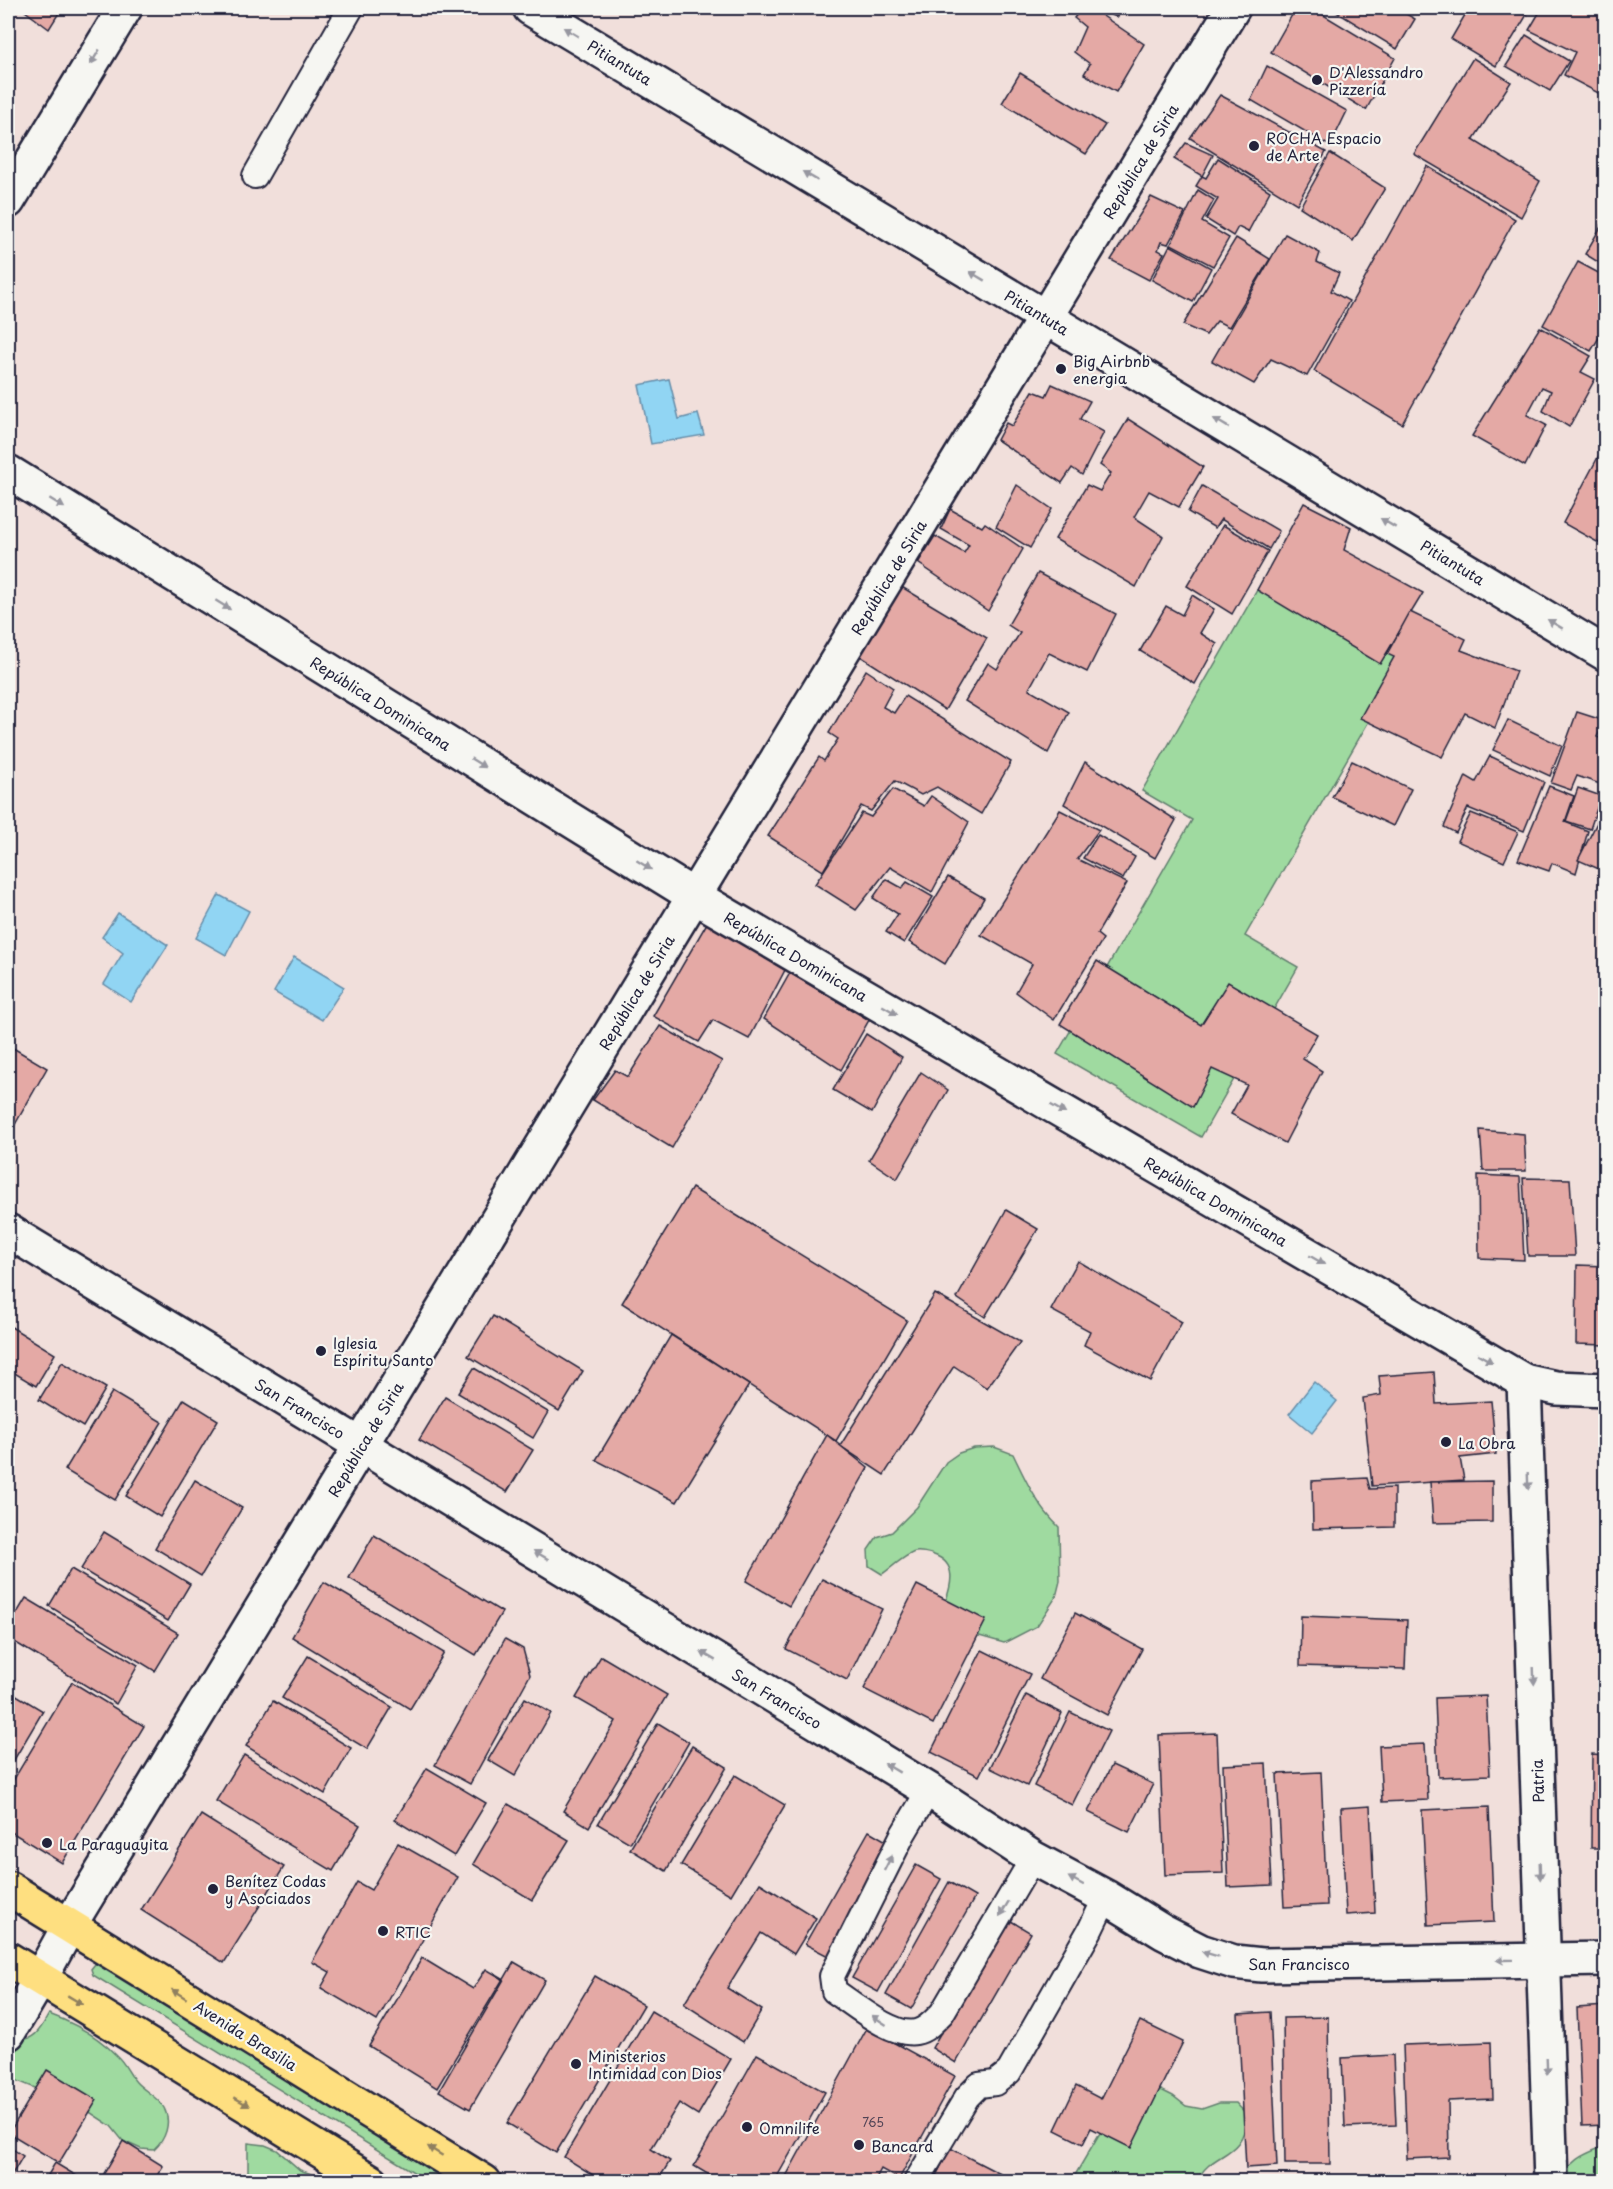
<svg xmlns="http://www.w3.org/2000/svg" width="1613" height="2189" viewBox="0 0 1613 2189" font-family="'Playpen Sans',sans-serif">
  <style>
    .green { fill: #9fdaa0; stroke: #607e6e; stroke-width: 1.5 }
    .water { fill: #91d5f3; stroke: #658da9; stroke-width: 1.5 }
    .building { fill: #e4a9a5; stroke: #22223b; stroke-width: 1.5 }
    .lines { fill: none; stroke-linecap: round; stroke-linejoin: round }
    .lane-casing { stroke: #22223b; stroke-width: 28 }
    .street-casing { stroke: #22223b; stroke-width: 38 }
    .secondary-casing { stroke: #22223b; stroke-width: 38 }
    .primary-casing { stroke: #22223b; stroke-width: 38 }
    .lane { stroke: #f6f6f2; stroke-width: 24 }
    .street { stroke: #f6f6f2; stroke-width: 33 }
    .secondary { stroke: #f6f6f2; stroke-width: 33 }
    .primary { stroke: #fedf80; stroke-width: 33 }
    .oneway { fill: #9797a0 }
    .oneway2 { fill: #90805e }
    .poi-dot { fill: #22223b; stroke: #f6f6f2; stroke-width: 2 }
    .labels { text-anchor: middle; dominant-baseline: central; stroke-width: 4.5; stroke-linejoin: round; paint-order: stroke }
    .number-label { font-size: 12px; fill: #524456 }
    .street-label { font-size: 15px; fill: #22223b; stroke: #f6f6f2 }
    .poi-label { font-size: 15px; fill: #22223b; stroke: #f6f6f2; text-anchor: start }
  </style>
  <rect width="100%" height="100%" fill="#f1dfdb"/>
  <filter id="ink" filterUnits="userSpaceOnUse"><feTurbulence type="fractalNoise" baseFrequency=".0167" numOctaves="2"/><feDisplacementMap in="SourceGraphic" scale="12" xChannelSelector="R" yChannelSelector="G"/><feConvolveMatrix kernelMatrix="1 2 1 2 8 2 1 2 1" color-interpolation-filters="sRGB"/></filter>
  <g filter="url(#ink)">
    <g class="green">
      <path d="M1284 543 1425 624 1245 936 1298 967 1201 1137 1057 1054 1192 820 1142 791Z"/>
      <path d="M994 1447 1013 1454C1026 1481 1037 1506 1059 1527L1060 1581 1056 1597 1037 1626 1004 1643 976 1635 945 1603C952 1584 957 1563 934 1555 929 1553 920 1551 915 1552 906 1554 890 1569 882 1574L869 1566 868 1550 877 1537 892 1532 917 1507 946 1462 959 1453 974 1448Z"/>
      <path d="M95 1964H99L451 2181H428L93 1975 91 1969Z"/>
      <path d="M49 2014C74 2023 99 2037 117 2056 125 2063 129 2074 136 2082 144 2091 158 2097 164 2108 172 2123 165 2140 154 2150L141 2149 123 2141 111 2126 82 2107 8 2077V2044C14 2039 19 2041 26 2039 38 2036 43 2024 49 2014Z"/>
      <path d="M1157 2088 1173 2096 1186 2106 1202 2109 1219 2103H1236L1247 2115C1244 2161 1212 2149 1197 2181L1071 2182 1098 2136 1120 2107Z"/>
      <path d="M248 2143 265 2145 277 2150 300 2170 317 2176 333 2172 349 2182H245L248 2172Z"/>
      <path d="M1605 2146V2181L1562 2182C1568 2159 1585 2154 1605 2146Z"/>
    </g>
    <g class="water">
      <path d="M669 379 679 419 698 414 704 435 651 444 639 385Z"/>
      <path d="M219 895 249 911 226 955 196 938Z"/>
      <path d="M118 913 168 945 131 1002 104 984 123 953 102 937Z"/>
      <path d="M294 957 344 987 322 1020 274 992Z"/>
      <path d="M1314 1382 1337 1401 1312 1433 1289 1414Z"/>
    </g>
    <g class="building">
      <path d="M21 8H62L49 29Z"/>
      <path d="M1082 8H1091L1144 44 1116 92 1084 74 1090 64 1074 52 1085 27 1074 18Z"/>
      <path d="M1092 8H1121L1117 17Z"/>
      <path d="M1296 8H1312L1395 58 1366 110 1271 52Z"/>
      <path d="M1330 8H1396L1415 19 1397 49Z"/>
      <path d="M1469 8H1531L1496 66 1451 39Z"/>
      <path d="M1542 8H1606V97L1564 75 1575 52 1529 30Z"/>
      <path d="M1526 35 1569 61 1550 91 1506 66Z"/>
      <path d="M1473 58 1511 82 1473 140 1540 181 1521 217 1414 154Z"/>
      <path d="M1267 66 1347 111 1330 146 1251 100Z"/>
      <path d="M1020 73 1105 125 1086 154 1002 103Z"/>
      <path d="M1220 95 1326 152 1297 204 1190 138Z"/>
      <path d="M1186 143 1213 155 1202 176 1174 159Z"/>
      <path d="M1330 153 1385 188 1353 241 1300 207Z"/>
      <path d="M1218 158 1270 191 1248 232 1238 227 1233 236 1206 219 1218 199 1196 186 1202 176 1206 178Z"/>
      <path d="M1427 166 1515 219 1402 424 1314 371Z"/>
      <path d="M1198 190 1214 200 1202 222 1229 238 1213 266 1171 244Z"/>
      <path d="M1151 197 1185 213 1168 244 1161 242 1158 250 1164 253 1149 280 1111 260Z"/>
      <path d="M1606 218V267L1585 254Z"/>
      <path d="M1285 234 1320 253 1317 262 1339 273 1331 291 1349 301 1307 376 1271 359 1254 384 1212 361Z"/>
      <path d="M1236 238 1270 259 1229 327 1217 321 1206 335 1183 325Z"/>
      <path d="M1170 245 1211 268 1193 302 1152 280Z"/>
      <path d="M1578 262 1606 277V326L1591 351 1543 325Z"/>
      <path d="M1540 327 1591 356 1581 372 1595 379 1569 427 1543 411 1551 391 1542 387 1527 415 1546 425 1525 466 1472 436Z"/>
      <path d="M1052 384 1090 401 1080 419 1104 432 1082 475 1072 468 1062 483 997 440 1006 423 1012 426 1033 391 1046 396Z"/>
      <path d="M1128 419 1203 467 1179 507 1149 491 1134 517 1163 536 1136 587 1055 539 1087 485 1100 491 1111 473 1100 465Z"/>
      <path d="M1606 442V547L1563 523Z"/>
      <path d="M1017 485 1052 509 1030 548 996 527Z"/>
      <path d="M1202 486 1279 531 1269 549 1221 519 1215 528 1188 512Z"/>
      <path d="M1304 503 1351 527 1344 550 1423 593 1380 664 1257 590Z"/>
      <path d="M950 509 982 527 985 523 1023 549 988 611 918 563 935 536 964 553 969 545 941 529Z"/>
      <path d="M1223 525 1268 551 1232 614 1187 586Z"/>
      <path d="M1038 573 1116 614 1087 672 1049 653 1029 689 1069 712 1048 753 965 701 988 663 997 669 1020 633 1008 625Z"/>
      <path d="M900 586 987 638 945 710 860 656Z"/>
      <path d="M1192 595 1214 609 1200 633 1217 644 1195 684 1140 651 1166 606 1182 615Z"/>
      <path d="M1410 612 1466 639 1461 650 1516 671 1495 728 1465 713 1442 757 1360 718 1394 657 1387 654Z"/>
      <path d="M866 670 893 688 883 707 894 713 905 696 1011 762 981 814 937 787 921 795 895 781 871 811 861 806 823 871 768 836 819 757 824 761 838 739 829 733Z"/>
      <path d="M1577 712 1605 721 1597 737 1606 741V769L1600 784 1577 776 1571 790 1551 783Z"/>
      <path d="M1508 720 1562 746 1550 776 1493 750Z"/>
      <path d="M1490 756 1544 782 1524 831 1468 808 1456 833 1444 827 1466 776 1476 782Z"/>
      <path d="M1352 761 1411 789 1393 826 1332 797Z"/>
      <path d="M1085 762 1176 820 1155 858 1064 804Z"/>
      <path d="M1549 786 1574 796 1565 822 1588 831 1576 873 1552 863 1549 871 1518 860Z"/>
      <path d="M1578 788 1601 796 1590 829 1566 821Z"/>
      <path d="M893 789 924 806 931 796 969 822 932 892 890 867 856 910 815 884 862 813 871 817Z"/>
      <path d="M1605 807 1606 808V872L1578 860Z"/>
      <path d="M1060 810 1099 830 1077 859 1127 883 1097 934 1103 939 1054 1020 1016 992 1032 964 981 935Z"/>
      <path d="M1471 813 1518 832 1504 862 1457 841Z"/>
      <path d="M1098 835 1135 857 1123 879 1083 858Z"/>
      <path d="M948 877 984 898 945 964 909 942Z"/>
      <path d="M886 879 902 888 907 882 933 897 904 943 886 932 898 914 873 898Z"/>
      <path d="M707 923 785 970 749 1039 713 1020 699 1042 653 1016Z"/>
      <path d="M1097 961 1201 1025 1228 982 1317 1034 1303 1059 1322 1071 1285 1143 1231 1114 1247 1085 1212 1069 1193 1107 1060 1024Z"/>
      <path d="M790 973 869 1020 841 1070 764 1019Z"/>
      <path d="M660 1026 722 1061 672 1148 593 1100 615 1070 628 1077Z"/>
      <path d="M866 1034 902 1057 872 1113 833 1090Z"/>
      <path d="M8 1045 47 1068 9 1135 8 1134Z"/>
      <path d="M921 1072 948 1090 897 1179 869 1160Z"/>
      <path d="M1480 1130 1524 1134 1526 1171H1483Z"/>
      <path d="M1478 1175 1520 1177 1524 1260 1479 1258Z"/>
      <path d="M1523 1178 1570 1179 1575 1256H1528Z"/>
      <path d="M692 1188 907 1320 836 1441 622 1303Z"/>
      <path d="M1006 1210 1038 1229 985 1317 957 1298Z"/>
      <path d="M1078 1261 1182 1322 1150 1381 1084 1345 1090 1331 1051 1310Z"/>
      <path d="M1577 1265 1606 1266V1345L1576 1344Z"/>
      <path d="M935 1294 1020 1342 987 1388 954 1366 884 1475 840 1446Z"/>
      <path d="M493 1316 583 1371 559 1411 468 1356Z"/>
      <path d="M8 1325 55 1354 36 1386 8 1369Z"/>
      <path d="M671 1335 749 1385 677 1502 596 1460Z"/>
      <path d="M62 1362 106 1388 83 1427 39 1400Z"/>
      <path d="M474 1368 548 1412 533 1438 458 1393Z"/>
      <path d="M1434 1372 1436 1404 1491 1401 1496 1454 1460 1458 1464 1480 1372 1486 1363 1398 1381 1395 1379 1376Z"/>
      <path d="M112 1392 162 1422 115 1500 65 1470Z"/>
      <path d="M445 1397 533 1450 507 1492 419 1440Z"/>
      <path d="M184 1399 218 1420 160 1517 126 1496Z"/>
      <path d="M1606 1411V1522H1602V1412Z"/>
      <path d="M827 1435 868 1468 789 1606 746 1581Z"/>
      <path d="M1367 1478 1370 1489 1394 1488V1527L1313 1529 1312 1481Z"/>
      <path d="M195 1480 242 1508 201 1576 155 1548Z"/>
      <path d="M1492 1481V1522L1433 1523 1430 1482Z"/>
      <path d="M104 1532 190 1584 168 1621 81 1569Z"/>
      <path d="M374 1535 502 1612 476 1655 349 1578Z"/>
      <path d="M71 1569 178 1633 155 1671 49 1606Z"/>
      <path d="M822 1579 882 1609 847 1680 786 1649Z"/>
      <path d="M324 1582 444 1653 410 1709 292 1637Z"/>
      <path d="M917 1585 986 1620 933 1724 864 1689Z"/>
      <path d="M26 1598 138 1665 116 1704 8 1638V1628Z"/>
      <path d="M1075 1613 1142 1649 1107 1715 1040 1679Z"/>
      <path d="M1301 1616 1407 1620 1405 1669 1300 1666Z"/>
      <path d="M505 1639 523 1649 530 1675 470 1784 435 1765Z"/>
      <path d="M982 1650 1030 1674 979 1776 931 1752Z"/>
      <path d="M308 1656 392 1707 367 1749 282 1698Z"/>
      <path d="M601 1656 667 1695 589 1827 563 1811 616 1721 576 1698Z"/>
      <path d="M72 1682 144 1726 62 1863 8 1830V1789Z"/>
      <path d="M8 1690 43 1711 8 1770Z"/>
      <path d="M1026 1695 1062 1713 1027 1786 990 1768Z"/>
      <path d="M1486 1696 1490 1775 1438 1777 1435 1698Z"/>
      <path d="M525 1698 551 1713 515 1776 488 1760Z"/>
      <path d="M273 1701 351 1748 325 1794 246 1746Z"/>
      <path d="M1070 1712 1109 1731 1072 1805 1034 1786Z"/>
      <path d="M658 1723 689 1742 630 1843 598 1824Z"/>
      <path d="M1217 1733 1223 1873 1165 1875 1159 1735Z"/>
      <path d="M1425 1744 1428 1800 1382 1802 1379 1746Z"/>
      <path d="M692 1746 727 1767 666 1871 630 1849Z"/>
      <path d="M1592 1754 1606 1755V1848H1591Z"/>
      <path d="M244 1755 360 1825 333 1871 216 1801Z"/>
      <path d="M1266 1763 1272 1885 1228 1887 1223 1765Z"/>
      <path d="M1112 1765 1153 1784 1129 1832 1088 1812Z"/>
      <path d="M427 1768 486 1803 454 1856 395 1820Z"/>
      <path d="M1321 1772 1327 1905 1284 1907 1277 1774Z"/>
      <path d="M735 1775 785 1805 731 1895 681 1865Z"/>
      <path d="M508 1804 569 1840 532 1900 473 1864Z"/>
      <path d="M1370 1806 1375 1913 1346 1915 1341 1808Z"/>
      <path d="M1489 1807 1494 1922 1428 1925 1422 1810Z"/>
      <path d="M201 1815 284 1867 224 1963 141 1910Z"/>
      <path d="M869 1831 895 1846 832 1958 805 1944Z"/>
      <path d="M398 1843 458 1877 377 2021 321 1988 330 1972 312 1962 357 1882 371 1890Z"/>
      <path d="M916 1865 941 1879 878 1992 852 1978Z"/>
      <path d="M949 1882 975 1897 911 2009 886 1995Z"/>
      <path d="M760 1883 816 1918 794 1954 761 1933 727 1988 762 2010 743 2042 684 2004Z"/>
      <path d="M1006 1918 1031 1933 956 2063 932 2048Z"/>
      <path d="M422 1958 473 1989 486 1969 503 1979 437 2088 369 2046Z"/>
      <path d="M514 1962 545 1980 470 2109 439 2091Z"/>
      <path d="M595 1976 644 2005 556 2153 507 2123Z"/>
      <path d="M1606 2006V2125L1582 2126 1577 2008Z"/>
      <path d="M651 2011 731 2059 698 2115 679 2103 651 2149 670 2161 657 2182H604L564 2157Z"/>
      <path d="M1270 2012 1277 2166 1246 2168 1238 2014Z"/>
      <path d="M1328 2017 1330 2164H1285L1283 2018Z"/>
      <path d="M1140 2021 1183 2042 1131 2148 1091 2128 1083 2144 1055 2130 1076 2086 1101 2099Z"/>
      <path d="M867 2028 955 2076 899 2179 881 2169 874 2182H783Z"/>
      <path d="M1491 2042 1493 2099 1448 2101 1449 2157 1407 2159 1403 2045Z"/>
      <path d="M757 2054 825 2092 774 2182H721L694 2166Z"/>
      <path d="M1393 2055 1396 2125 1345 2127 1342 2058Z"/>
      <path d="M47 2070 97 2100 59 2163 9 2133Z"/>
      <path d="M123 2141 163 2166 153 2182H99Z"/>
      <path d="M8 2146 23 2156 8 2181Z"/>
      <path d="M950 2148 1016 2182H933Z"/>
      <path d="M55 2163 85 2181 84 2182H44Z"/>
    </g>
    <g class="lines">
      <g class="lane-casing">
        <g id="lane">
          <path d="M255 176 351 8"/>
          <path d="M929 1790 903 1834 832 1976 834 1991C854 2004 892 2037 916 2032 927 2030 935 2020 942 2013L1033 1858"/>
          <path d="M916 2182 967 2097 979 2085 995 2083 1009 2072 1090 1930 1106 1897"/>
        </g>
      </g>
      <g class="street-casing">
        <g id="street">
          <path d="M8 201 125 8"/>
          <path d="M8 1231 929 1790 1033 1858 1106 1897 1163 1932 1200 1951 1234 1962 1262 1965 1606 1959"/>
          <path d="M1524 1381 1556 1388 1606 1390"/>
          <path d="M8 2033 40 1979"/>
        </g>
      </g>
      <g class="secondary-casing">
        <g id="secondary">
          <path d="M530 8 1606 654"/>
          <path d="M8 472 694 896 1524 1381 1551 2182"/>
          <path d="M40 1979 69 1926 1233 8"/>
        </g>
      </g>
      <g class="primary-casing">
        <g id="primary">
          <path d="M8 1888 484 2182"/>
          <path d="M8 1959 372 2182"/>
        </g>
      </g>
      <use href="#lane" class="lane"/>
      <use href="#street" class="street"/>
      <use href="#secondary" class="secondary"/>
      <use href="#primary" class="primary"/>
    </g>
    <defs><path id="oneway-solid" d="M-6-.8H1V-3.2L6.5 0L1 3.2V.8H-6Z" transform="scale(1.5)"/></defs>
    <g class="oneway">
      <use href="#oneway-solid" transform="translate(571 32) rotate(-149)"/>
      <use href="#oneway-solid" transform="translate(95 57) rotate(121)"/>
      <use href="#oneway-solid" transform="translate(810 176) rotate(-149)"/>
      <use href="#oneway-solid" transform="translate(977 276) rotate(-149)"/>
      <use href="#oneway-solid" transform="translate(1221 423) rotate(-149)"/>
      <use href="#oneway-solid" transform="translate(57 503) rotate(32)"/>
      <use href="#oneway-solid" transform="translate(1388 523) rotate(-149)"/>
      <use href="#oneway-solid" transform="translate(223 605) rotate(32)"/>
      <use href="#oneway-solid" transform="translate(1555 624) rotate(-149)"/>
      <use href="#oneway-solid" transform="translate(478 763) rotate(32)"/>
      <use href="#oneway-solid" transform="translate(644 865) rotate(32)"/>
      <use href="#oneway-solid" transform="translate(890 1010) rotate(30)"/>
      <use href="#oneway-solid" transform="translate(1058 1109) rotate(30)"/>
      <use href="#oneway-solid" transform="translate(1317 1260) rotate(30)"/>
      <use href="#oneway-solid" transform="translate(1485 1358) rotate(30)"/>
      <use href="#oneway-solid" transform="translate(1528 1481) rotate(88)"/>
      <use href="#oneway-solid" transform="translate(541 1555) rotate(-149)"/>
      <use href="#oneway-solid" transform="translate(708 1656) rotate(-149)"/>
      <use href="#oneway-solid" transform="translate(1534 1676) rotate(88)"/>
      <use href="#oneway-solid" transform="translate(892 1768) rotate(-149)"/>
      <use href="#oneway-solid" transform="translate(888 1863) rotate(-63)"/>
      <use href="#oneway-solid" transform="translate(1540 1871) rotate(88)"/>
      <use href="#oneway-solid" transform="translate(1076 1881) rotate(-152)"/>
      <use href="#oneway-solid" transform="translate(1004 1909) rotate(121)"/>
      <use href="#oneway-solid" transform="translate(1210 1954) rotate(-163)"/>
      <use href="#oneway-solid" transform="translate(1505 1960) rotate(179)"/>
      <use href="#oneway-solid" transform="translate(879 2020) rotate(-147)"/>
      <use href="#oneway-solid" transform="translate(1547 2066) rotate(88)"/>
    </g>
    <g class="oneway2">
      <use href="#oneway-solid" transform="translate(179 1994) rotate(-148)"/>
      <use href="#oneway-solid" transform="translate(75 2000) rotate(31)"/>
      <use href="#oneway-solid" transform="translate(242 2102) rotate(31)"/>
      <use href="#oneway-solid" transform="translate(435 2151) rotate(-148)"/>
    </g>
  </g>
  <g class="poi-dot">
    <circle cx="1317" cy="80" r="6"/>
    <circle cx="1254" cy="146" r="6"/>
    <circle cx="1061" cy="369" r="6"/>
    <circle cx="321" cy="1351" r="6"/>
    <circle cx="1446" cy="1442" r="6"/>
    <circle cx="47" cy="1843" r="6"/>
    <circle cx="213" cy="1889" r="6"/>
    <circle cx="383" cy="1931" r="6"/>
    <circle cx="576" cy="2064" r="6"/>
    <circle cx="747" cy="2127" r="6"/>
    <circle cx="859" cy="2145" r="6"/>
  </g>
  <g class="labels">
    <g class="number-label">
      <text x="873" y="2122">765</text>
    </g>
    <g class="street-label">
      <text transform="translate(620 62) rotate(31)">Pitiantuta</text>
      <text transform="translate(1140 161) rotate(-59)">República de Siria</text>
      <text transform="translate(1037 312) rotate(31)">Pitiantuta</text>
      <text transform="translate(1453 562) rotate(31)">Pitiantuta</text>
      <text transform="translate(888 577) rotate(-59)">República de Siria</text>
      <text transform="translate(381 703) rotate(32)">República Dominicana</text>
      <text transform="translate(796 956) rotate(30)">República Dominicana</text>
      <text transform="translate(636 992) rotate(-59)">República de Siria</text>
      <text transform="translate(1216 1201) rotate(30)">República Dominicana</text>
      <text transform="translate(300 1408) rotate(31)">San Francisco</text>
      <text transform="translate(365 1439) rotate(-59)">República de Siria</text>
      <text transform="translate(777 1698) rotate(31)">San Francisco</text>
      <text transform="translate(1537 1781) rotate(-92)">Patria</text>
      <text x="1299" y="1963">San Francisco</text>
      <text transform="translate(246 2035) rotate(32)">Avenida Brasilia</text>
    </g>
    <g class="poi-label">
      <text x="1329" y="71">D'Alessandro<tspan x="1329" dy="17">Pizzería</tspan></text>
      <text x="1266" y="137">ROCHA Espacio<tspan x="1266" dy="17">de Arte</tspan></text>
      <text x="1073" y="360">Big Airbnb<tspan x="1073" dy="17">energia</tspan></text>
      <text x="333" y="1342">Iglesia<tspan x="333" dy="17">Espíritu Santo</tspan></text>
      <text x="1458" y="1442">La Obra</text>
      <text x="59" y="1843">La Paraguayita</text>
      <text x="225" y="1880">Benítez Codas<tspan x="225" dy="17">y Asociados</tspan></text>
      <text x="395" y="1931">RTIC</text>
      <text x="588" y="2055">Ministerios<tspan x="588" dy="17">Intimidad con Dios</tspan></text>
      <text x="759" y="2127">Omnilife</text>
      <text x="871" y="2145">Bancard</text>
    </g>
  </g>
  <rect width="1613" height="2189" fill="none" stroke="#f6f6f2" stroke-width="30"/>
  <rect x="15" y="15" width="1583" height="2159" fill="none" stroke="#22223b" stroke-width="2" filter="url(#ink)"/>
</svg>
